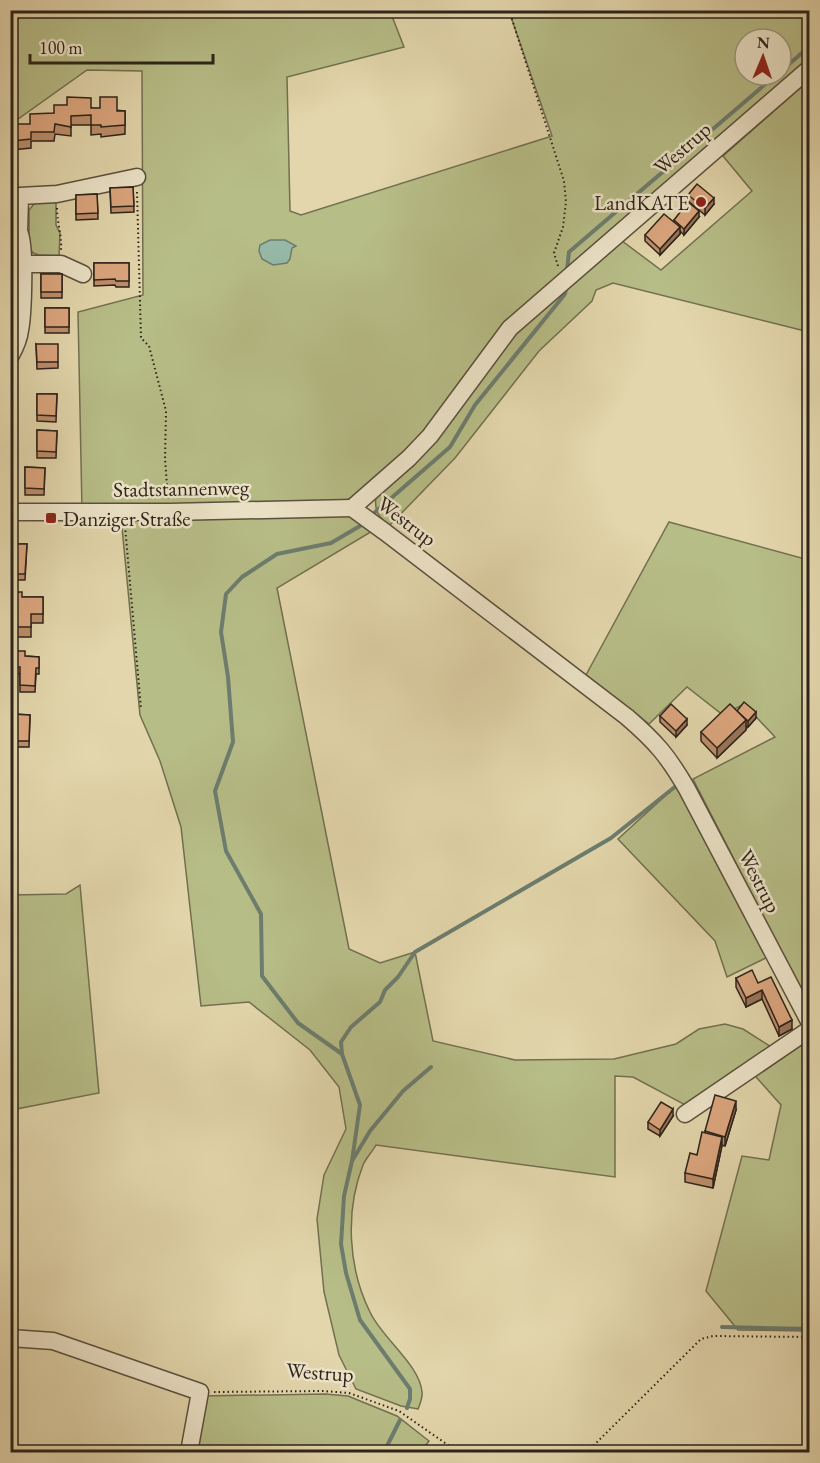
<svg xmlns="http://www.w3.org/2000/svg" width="820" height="1463" viewBox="0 0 820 1463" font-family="'EB Garamond',serif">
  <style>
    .green { fill: #b7bd87; stroke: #727050; stroke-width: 1.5; fill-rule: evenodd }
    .water { fill: #96b9a7; stroke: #6c7d6f; stroke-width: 1.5 }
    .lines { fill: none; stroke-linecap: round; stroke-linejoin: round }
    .stream { stroke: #6c7d6f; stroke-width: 4 }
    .minor-casing { stroke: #5a503e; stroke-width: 19 }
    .path { stroke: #2d231a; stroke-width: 2; stroke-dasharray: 1.5 3; stroke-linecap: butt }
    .minor { stroke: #ede4c9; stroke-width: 16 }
    .wall { fill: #bd8f6c; stroke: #2d231a; stroke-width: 1.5 }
    .shaded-wall { fill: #9a7458; stroke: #2d231a; stroke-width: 1.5 }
    .building { fill: #dca67e; stroke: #2d231a; stroke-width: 1.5 }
    .poi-dot { fill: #8f2418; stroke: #ede4c9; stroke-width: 2 }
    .labels { text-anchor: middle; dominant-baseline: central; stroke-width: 5; stroke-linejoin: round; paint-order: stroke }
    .street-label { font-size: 21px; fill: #2d231a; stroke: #ede4c9 }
    .poi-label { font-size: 21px; fill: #2d231a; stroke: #ede4c9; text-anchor: end }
  </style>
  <rect width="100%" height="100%" fill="#e3d6ac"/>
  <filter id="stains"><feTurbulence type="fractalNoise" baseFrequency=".00333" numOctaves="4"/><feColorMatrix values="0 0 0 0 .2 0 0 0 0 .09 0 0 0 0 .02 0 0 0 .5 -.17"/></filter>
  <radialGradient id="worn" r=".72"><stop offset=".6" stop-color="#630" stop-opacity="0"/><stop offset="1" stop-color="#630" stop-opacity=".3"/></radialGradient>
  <g class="green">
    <path d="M27 11H390L404 47 287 77 290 211 301 215 552 136 509 11H809V59L562 273 406 455 358 495 342 502 82 510 78 312 143 295 142 71 87 70 11 124V25ZM745 39H781V75H745Z"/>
    <path d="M809 80V332L613 283 596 290 592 301 539 351 455 458 389 526C378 516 374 511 376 496L516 330 622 241 661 270 752 191 723 156Z"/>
    <path d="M56 200V225L60 233 59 256 39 255 33 253 29 247V210L34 204 40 201Z"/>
    <path d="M348 515 374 530 277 588 349 949 380 963 415 952 433 1041 515 1060 614 1059 676 1044 699 1029 725 1024 743 1029 776 1050 810 1033 809 1331 738 1330 706 1291 742 1156 769 1160 781 1105 748 1068 689 1107 633 1077 615 1076V1177L376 1145C372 1152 366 1158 363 1165 345 1211 348 1268 370 1312 381 1337 420 1365 422 1392 423 1397 420 1404 418 1409L401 1406 356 1389 339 1355 324 1292 317 1219 324 1175 346 1129 339 1087 310 1050 249 1002 201 1006 181 827 160 761 140 715 121 517Z"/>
    <path d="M669 522 809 560 810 718 806 727 810 733 809 1006 693 779 775 737 744 704 723 715 687 687 649 724 586 675Z"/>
    <path d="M676 786 768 957 727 977 715 941 618 839Z"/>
    <path d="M80 885 99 1093 11 1110V895L66 894Z"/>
    <path d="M325 1394 348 1396 397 1416 429 1441 420 1452H189L199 1396Z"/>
  </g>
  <path class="water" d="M270 240H285L296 246 292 248 290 259 287 263 273 265 262 259 259 251 260 245Z"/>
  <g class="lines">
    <g class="stream">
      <path d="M781 71 810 46"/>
      <path d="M567 270 569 252 776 75"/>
      <path d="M374 513 450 447 475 405 565 294 566 288"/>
      <path d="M342 1054 341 1042 351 1027 380 1002 385 990 398 977 415 952 611 838 676 786"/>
      <path d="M352 1161 360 1105 342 1054 298 1023 262 976 261 914 226 851 215 791 233 742 228 677 221 632 226 594 242 577 277 554 331 543 360 526"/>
      <path d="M722 1327 810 1329"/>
      <path d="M407 1408 410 1399V1389L360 1320 346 1273 341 1244 344 1196 352 1161 370 1131 403 1091 431 1067"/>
      <path d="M384 1452 400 1420"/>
    </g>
    <g class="minor-casing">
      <g id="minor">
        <path d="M10 232H19C26 240 23 316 20 330 19 340 15 348 10 357"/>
        <path d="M19 232 20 196 57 194 137 177"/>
        <path d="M23 264H61L83 274"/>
        <path d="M352 508 385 532 627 717C656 742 668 756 687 789L810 1023"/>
        <path d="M352 508 409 458 430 436 510 328 810 68"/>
        <path d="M10 512H170L352 508"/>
        <path d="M685 1114 810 1029"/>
        <path d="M10 1338 53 1341 200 1392 189 1452"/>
      </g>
    </g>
    <g class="path">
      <path d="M509 10 564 181 566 202 563 227 554 253 558 266"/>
      <path d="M10 12 13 10"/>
      <path d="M137 192 141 338 149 346 166 411 165 459 168 499"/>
      <path d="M57 208C57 223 62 235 61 250"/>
      <path d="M125 526 141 709"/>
      <path d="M214 1392 323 1391 349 1393 399 1411 458 1452"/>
      <path d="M587 1452 701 1339 713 1336 810 1337"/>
    </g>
    <use href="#minor" class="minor"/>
  </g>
  <g class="wall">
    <path d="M91 108 125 111V134L101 137V134L91 135V125H71V136L55 134 54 141H31V148L12 150V166H10V139L12 138 30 124 54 113Z"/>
    <path d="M133 187 134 212 111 213 110 188Z"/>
    <path d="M97 194 98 219 76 220V195Z"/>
    <path d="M688 195 714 204 705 215 688 201Z"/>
    <path d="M699 217 684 235 680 231V234L660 255 645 241V235L674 222V220Z"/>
    <path d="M94 263H129V287H116L115 285 94 286Z"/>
    <rect x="41" y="274" width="21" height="24"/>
    <rect x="45" y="308" width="24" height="25"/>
    <path d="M36 344 58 362V368L37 369Z"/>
    <path d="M37 394H57L56 422 37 421Z"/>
    <path d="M37 430 57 431 56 458H37Z"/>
    <path d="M25 467 45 468 44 495H25Z"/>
    <path d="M10 539 15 544H27L25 580H10Z"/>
    <path d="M10 592 22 597H43V623H31V637H15V624H10Z"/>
    <path d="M17 651 25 656 39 657V674H36L35 692H20V674L16 673Z"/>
    <path d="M737 711 756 718 748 727 746 726V730L717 758 701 741V732Z"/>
    <path d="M12 714 30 715 29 747H11Z"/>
    <path d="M660 716 687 725 676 737 660 722Z"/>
    <path d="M736 978 758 983 792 1029 779 1036 762 999 746 1007 736 987Z"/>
    <path d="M736 1110 725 1146 722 1145 713 1188 685 1182V1173L697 1155 705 1133V1131Z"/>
    <path d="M673 1116 660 1136 648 1129V1122Z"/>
  </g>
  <g class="shaded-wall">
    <path d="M714 198V204L705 215V208Z"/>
    <path d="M699 211V217L684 235V229Z"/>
    <path d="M680 227V234L660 255V249Z"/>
    <path d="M756 712V718L748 727V721Z"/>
    <path d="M687 719V725L676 737V731Z"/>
    <path d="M746 720V730L717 758V748Z"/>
    <path d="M762 990V999L746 1007V998Z"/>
    <path d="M792 1020V1029L779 1036V1027Z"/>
    <path d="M736 1101V1110L725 1146V1137Z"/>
    <path d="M673 1109V1116L660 1136V1130Z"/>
    <path d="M722 1137V1146L713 1188V1179Z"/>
  </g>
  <g class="building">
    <path d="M67 97 91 98V108H100V97H117V111H125V125L101 127V125H91V115L71 116V127L55 124 54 132H31V139L12 141V157H10V139L12 138V140V124H30V114L54 113V105H67Z"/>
    <path d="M697 184 714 198 705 208 688 195Z"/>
    <path d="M133 187 134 206 111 207 110 188Z"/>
    <path d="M97 194 98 213 76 214V195Z"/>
    <path d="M688 202 699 211 684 229 674 220Z"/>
    <path d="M664 214 680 227 660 249 645 235Z"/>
    <path d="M94 263H129V281H116L115 279 94 280Z"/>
    <rect x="41" y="274" width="21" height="18"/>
    <rect x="45" y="308" width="24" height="19"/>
    <path d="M36 344H58V362H37Z"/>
    <path d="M37 394H57L56 416 37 415Z"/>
    <path d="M37 430 57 431 56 452 37 451Z"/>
    <path d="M25 467 45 468 44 489 25 488Z"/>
    <path d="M10 539H15V544H27L25 574H10Z"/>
    <path d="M10 592H22V597H43V614H31V627H15V615H10Z"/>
    <path d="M17 651H25V656L39 657V668H36L35 686 20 685V667H16Z"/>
    <path d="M744 702 756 712 748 721 737 711Z"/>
    <path d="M671 704 687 719 676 731 660 716Z"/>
    <path d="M730 704 746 720 717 748 701 732Z"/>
    <path d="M12 714 30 715 29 741H11Z"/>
    <path d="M752 970 758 983 771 977 792 1020 779 1027 762 990 746 998 736 978Z"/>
    <path d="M715 1095 736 1101 725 1137 705 1131Z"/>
    <path d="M661 1102 673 1109 660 1130 648 1122Z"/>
    <path d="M702 1132 722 1137 713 1179 685 1173 690 1153 697 1155Z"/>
  </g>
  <g class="poi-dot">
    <circle cx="701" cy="202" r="6"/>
    <rect x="45" y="512" width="12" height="12" rx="3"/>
  </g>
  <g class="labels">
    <g class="street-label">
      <text transform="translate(682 148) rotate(-41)">Westrup</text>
      <text transform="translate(181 488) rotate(-1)">Stadtstannenweg</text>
      <text transform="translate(407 521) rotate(37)">Westrup</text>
      <text transform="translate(760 881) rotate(63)">Westrup</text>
      <text transform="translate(320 1372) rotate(4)">Westrup</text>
    </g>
    <g class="poi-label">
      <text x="689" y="202">LandKATE</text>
      <text x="63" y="518" text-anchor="start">Danziger Straße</text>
    </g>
  </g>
  <rect width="820" height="1463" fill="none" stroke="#e3d6ac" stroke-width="36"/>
  <rect x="12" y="12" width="796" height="1439" fill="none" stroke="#2d231a" stroke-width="3"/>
  <rect x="18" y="18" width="784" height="1427" fill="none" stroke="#2d231a" stroke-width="1.5"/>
  <g transform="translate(763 57) rotate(2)"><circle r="28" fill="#ede4c9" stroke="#a09783" stroke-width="1.5"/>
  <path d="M0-4.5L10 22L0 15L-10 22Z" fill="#8f2418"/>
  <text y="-9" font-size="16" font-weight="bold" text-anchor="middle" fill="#2d231a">N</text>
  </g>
  <path d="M30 54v9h183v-9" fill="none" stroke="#2d231a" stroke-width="3"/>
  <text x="39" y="54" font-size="18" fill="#2d231a" stroke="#ede4c9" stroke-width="4.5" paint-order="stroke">100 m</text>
  <rect width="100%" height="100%" filter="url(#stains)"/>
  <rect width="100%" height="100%" fill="url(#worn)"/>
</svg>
